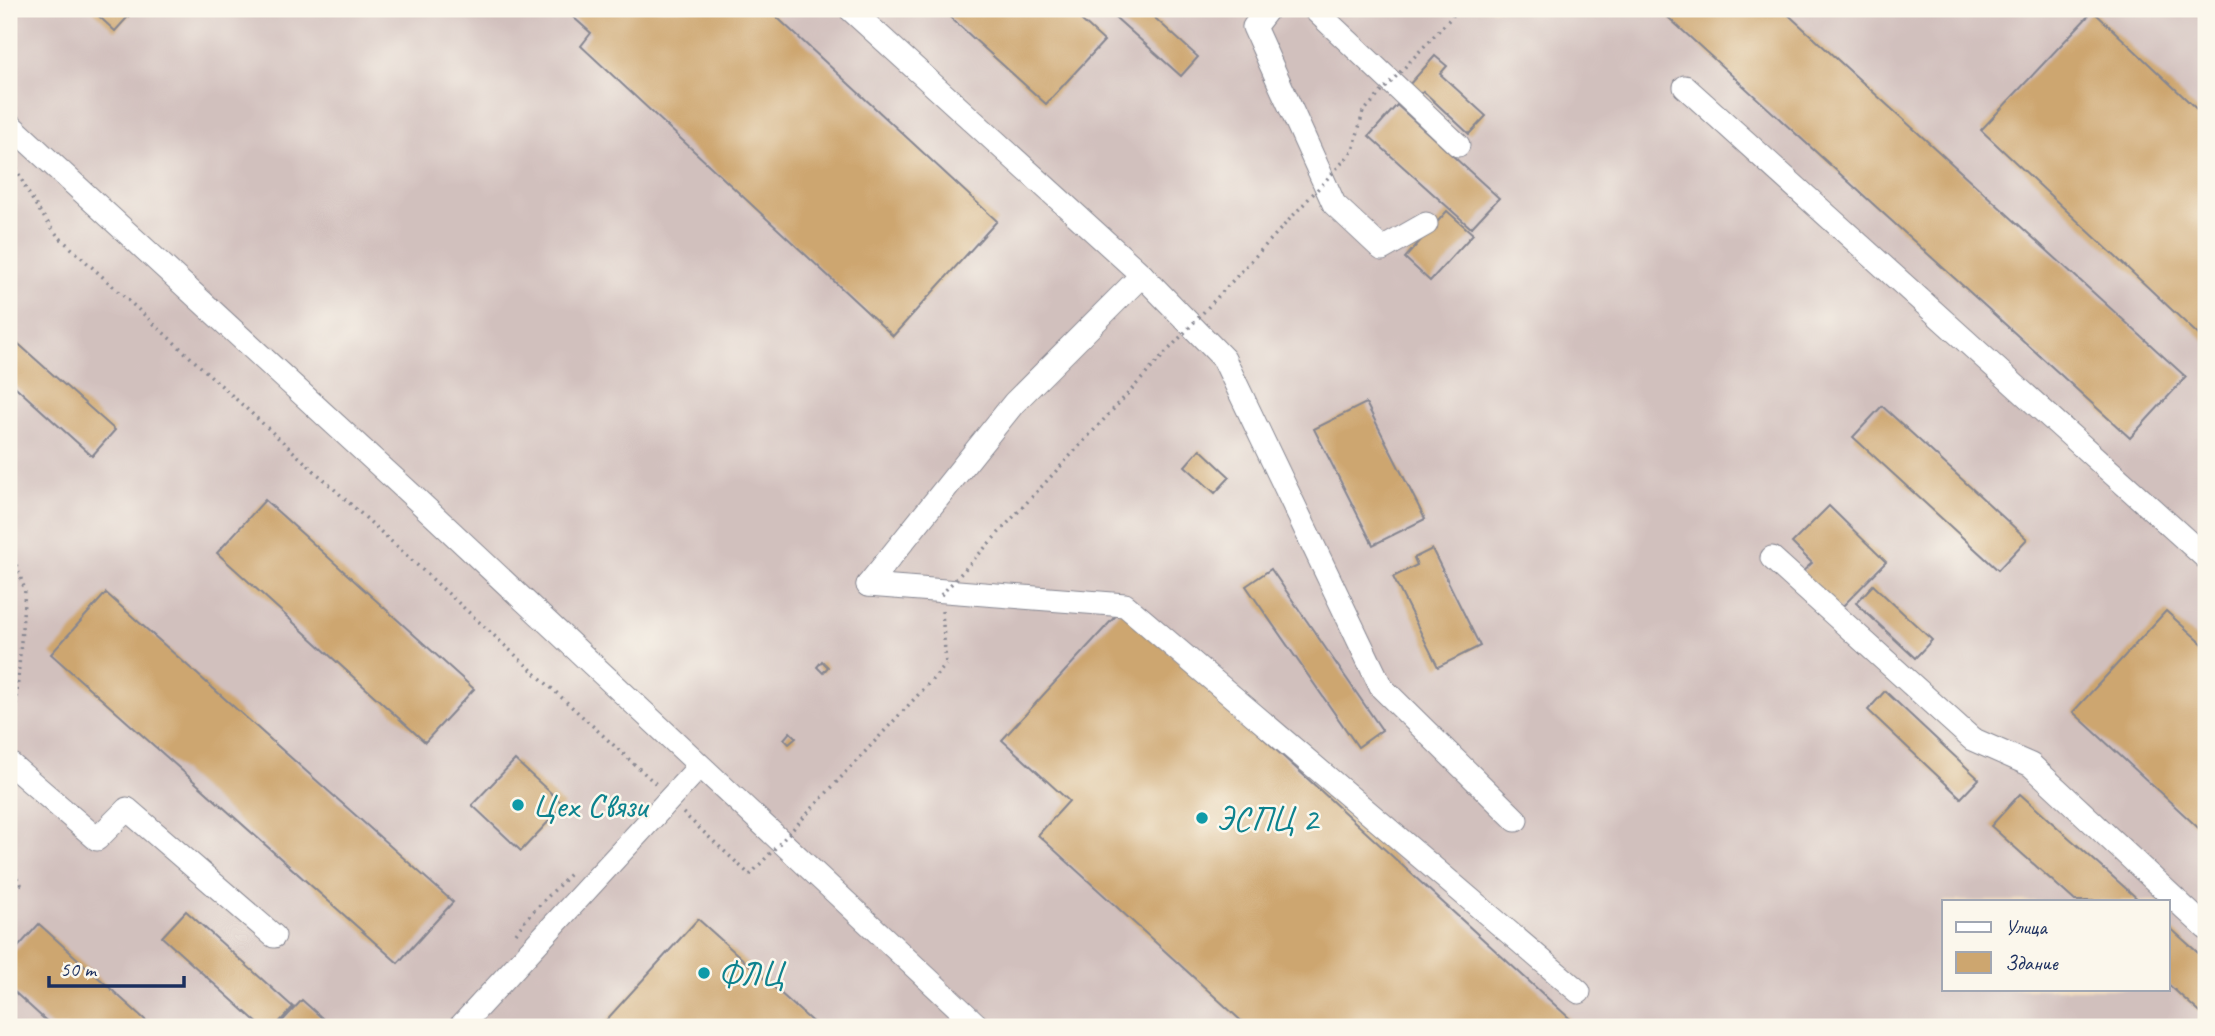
<svg xmlns="http://www.w3.org/2000/svg" width="2215" height="1036" viewBox="0 0 2215 1036" font-family="Caveat,sans-serif">
  <style>
    .industrial { fill: #d1c0bd; fill-rule: evenodd }
    .building { fill: #cda66f }
    .lines { fill: none; stroke-linecap: round; stroke-linejoin: round }
    .minor-casing { stroke: #868690; stroke-width: 25 }
    .path { stroke: #868690; stroke-width: 3.5; stroke-dasharray: 2 5; stroke-linecap: butt }
    .minor { stroke: #fff; stroke-width: 23 }
    .path-bridge { stroke: #868690; stroke-width: 3.5; stroke-dasharray: 2 5; stroke-linecap: butt }
    .culture-dot { fill: #0f9aa8; stroke: #fbf7ec; stroke-width: 2.5 }
    .labels { text-anchor: middle; dominant-baseline: central; stroke-width: 5; stroke-linejoin: round; paint-order: stroke }
    .culture-label { font-size: 35px; fill: #0d838f; stroke: #fbf7ec; text-anchor: start }
  </style>
  <rect width="100%" height="100%" fill="#fbf7ec"/>
  <filter id="ink" filterUnits="userSpaceOnUse"><feTurbulence type="fractalNoise" baseFrequency=".0143" numOctaves="2"/><feDisplacementMap in="SourceGraphic" scale="14" xChannelSelector="R" yChannelSelector="G"/><feConvolveMatrix kernelMatrix="1 2 1 2 8 2 1 2 1" color-interpolation-filters="sRGB"/></filter>
  <filter id="wash" filterUnits="userSpaceOnUse"><feTurbulence type="fractalNoise" baseFrequency=".00686" numOctaves="4" result="noise"/><feDisplacementMap in="SourceGraphic" scale="28" xChannelSelector="R" yChannelSelector="G"/><feGaussianBlur stdDeviation="1.57" result="paint"/><feColorMatrix in="noise" values="0 0 0 0 0 0 0 0 0 0 0 0 0 0 0 0 0 1.4 0 .05"/><feComposite in="paint" operator="in"/></filter>
  <g filter="url(#wash)">
    <rect width="100%" height="100%" fill="#f2dec1"/>
    <path class="industrial" d="M9 9H2206V1027H9ZM1944 901H2168V989H1944Z"/>
    <g id="blocks">
      <g class="building">
        <path d="M91 9H135L115 31Z"/>
        <path d="M564 9H768L997 221 893 336 581 46 591 33Z"/>
        <path d="M941 9H1069L1104 41 1046 104Z"/>
        <path d="M1106 9H1145L1198 57 1181 76Z"/>
        <path d="M1659 9H1782L2186 377 2130 438Z"/>
        <path d="M2093 11 2206 118V342L1981 130Z"/>
        <path d="M1435 56 1447 66 1440 74 1486 116 1469 134 1423 91 1419 95 1408 86Z"/>
        <path d="M1397 105 1499 198 1471 228 1369 136Z"/>
        <path d="M1447 211 1473 234 1430 281 1405 258Z"/>
        <path d="M13 339 115 430 92 456 9 381V343Z"/>
        <path d="M1366 403 1425 519 1373 545 1314 429Z"/>
        <path d="M1882 406 2027 539 1998 570 1853 437Z"/>
        <path d="M1200 449 1230 477 1215 493 1185 466Z"/>
        <path d="M265 500 474 689 425 742 217 553Z"/>
        <path d="M1829 506 1886 562 1839 610 1801 573 1812 563 1792 543Z"/>
        <path d="M1432 549 1480 646 1438 667 1393 577 1417 565 1414 558Z"/>
        <path d="M1271 569 1382 730 1358 747 1246 586Z"/>
        <path d="M1873 585 1932 640 1915 658 1856 603Z"/>
        <path d="M106 593 453 902 398 963 51 654Z"/>
        <path d="M1122 609 1579 1027H1248L1038 835 1069 801 1002 740Z"/>
        <path d="M2166 611 2206 647V835L2073 712Z"/>
        <path d="M822 661 828 667 823 673 817 667Z"/>
        <path d="M1885 691 1979 779 1961 798 1868 710Z"/>
        <path d="M790 732 796 738 789 744 784 739Z"/>
        <path d="M515 760 564 805 521 851 472 805Z"/>
        <path d="M2020 794 2140 901H2075L1991 826Z"/>
        <path d="M186 911 293 1007 275 1027H262L162 937Z"/>
        <path d="M698 919 818 1027H600Z"/>
        <path d="M39 924 153 1027H53L9 987V957Z"/>
        <path d="M2168 926 2206 960V1018L2168 984Z"/>
        <path d="M302 1000 332 1027H277Z"/>
      </g>
    </g>
  </g>
  <g filter="url(#ink)">
    <use href="#blocks" fill-opacity="0" stroke="#868690" stroke-width="2"/>
    <g class="lines">
      <g class="minor-casing">
        <g id="minor">
          <path d="M850 9 1142 275 1014 403 868 585"/>
          <path d="M1268 9 1254 27 1334 204 1382 249 1426 224"/>
          <path d="M1314 9 1458 145"/>
          <path d="M1685 87 2206 558"/>
          <path d="M9 124 414 497 979 1027"/>
          <path d="M1142 275 1224 359 1381 687 1516 820"/>
          <path d="M1772 558 1972 739 2031 765 2206 928"/>
          <path d="M868 585 1125 605 1579 992"/>
          <path d="M9 763 97 839 127 809 274 936"/>
          <path d="M460 1027 700 766"/>
        </g>
      </g>
      <g class="path">
        <path d="M12 154C21 186 38 210 58 236L656 784"/>
        <path d="M9 545 25 590 13 744"/>
        <path d="M942 611 946 665"/>
        <path d="M9 809 10 790"/>
        <path d="M683 813 750 875"/>
        <path d="M9 866 21 884 9 899"/>
        <path d="M516 933 528 917 572 872"/>
      </g>
      <use href="#minor" class="minor"/>
      <g class="path-bridge">
        <path d="M941 595 1353 151 1363 112 1459 9"/>
        <path d="M750 875 946 665"/>
      </g>
    </g>
  </g>
  <g class="culture-dot">
    <circle cx="518" cy="805" r="7"/>
    <circle cx="1202" cy="818" r="7"/>
    <circle cx="704" cy="973" r="7"/>
  </g>
  <g class="labels">
    <g class="culture-label">
      <text x="532" y="805">Цех Связи</text>
      <text x="1216" y="818">ЭСПЦ 2</text>
      <text x="718" y="973">ФЛЦ</text>
    </g>
  </g>
  <rect width="2215" height="1036" fill="none" stroke="#fbf7ec" stroke-width="35"/>
  <rect x="1942" y="900" width="228" height="91" fill="#fbf7ec" stroke="#a1a7b3" stroke-width="2"/>
  <rect x="1956" y="922" width="35" height="10" fill="#ffffff" stroke="#a1a7b3" stroke-width="2"/>
  <text x="2005" y="934" font-size="21" fill="#1b2f5e">Улица</text>
  <rect x="1956" y="952" width="35" height="21" fill="#cda66f" stroke="#a1a7b3" stroke-width="2"/>
  <text x="2005" y="970" font-size="21" fill="#1b2f5e">Здание</text>
  <path d="M49 976v10h135v-10" fill="none" stroke="#1b2f5e" stroke-width="3.5"/>
  <text x="60" y="976" font-size="21" fill="#1b2f5e" stroke="#fbf7ec" stroke-width="5" paint-order="stroke">50 m</text>
</svg>
